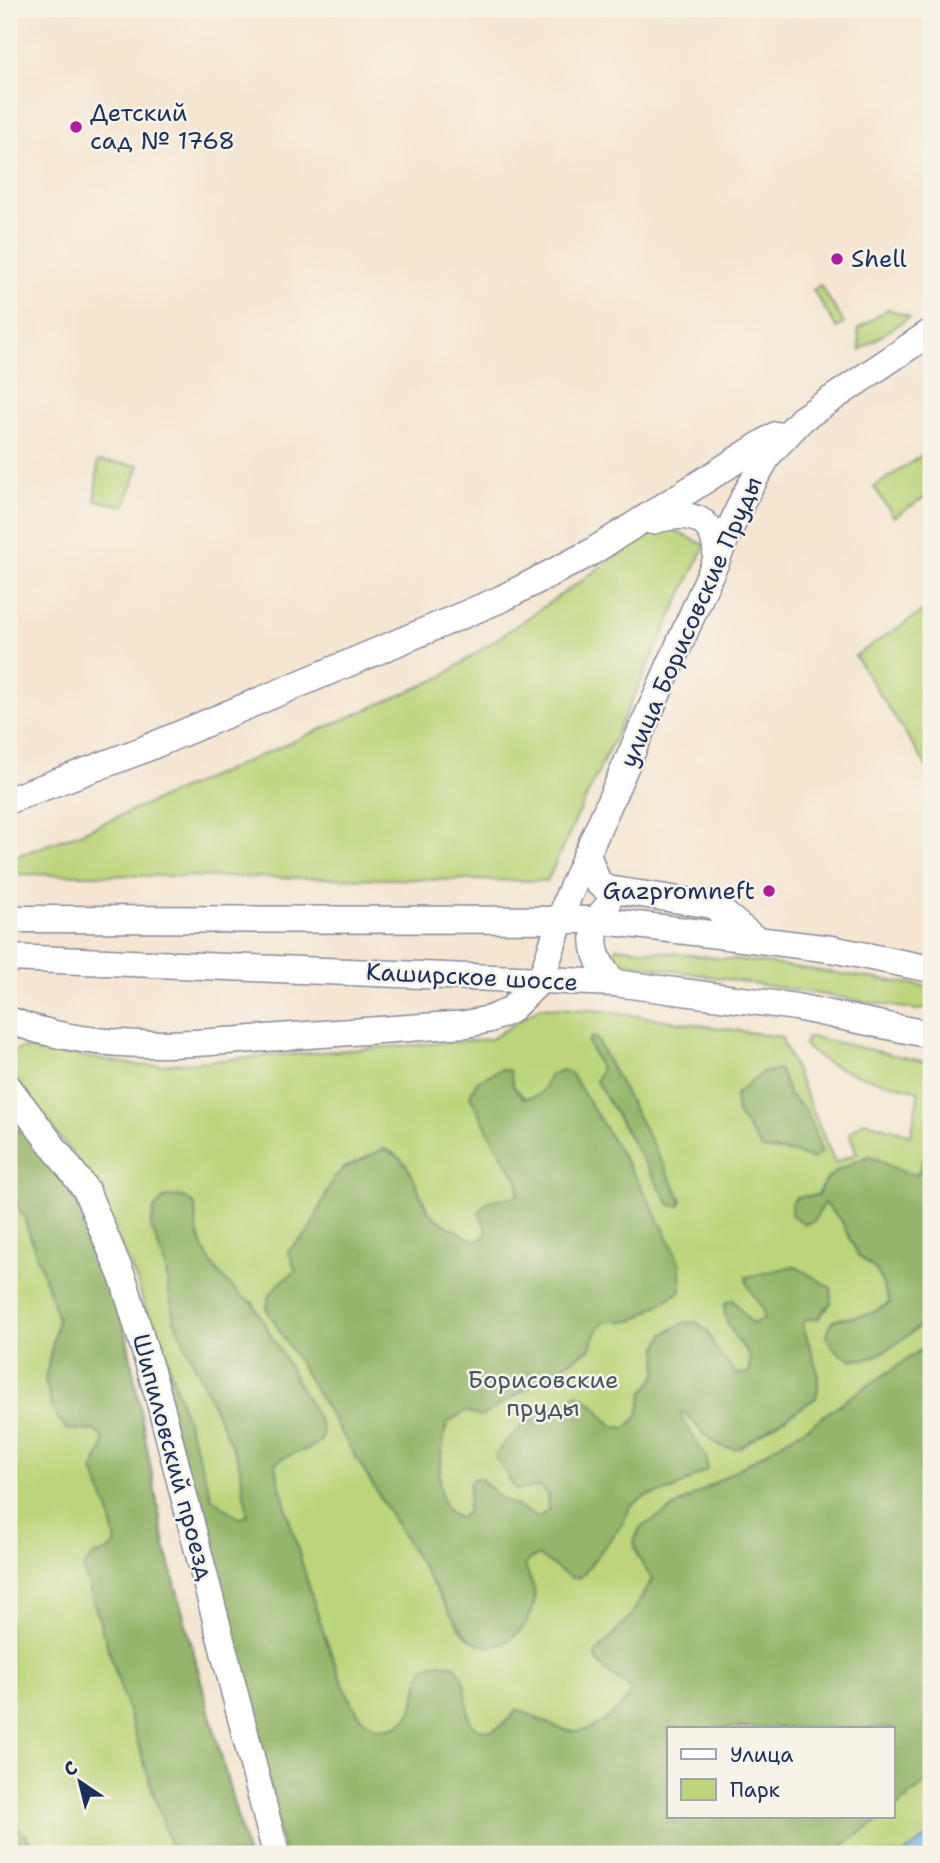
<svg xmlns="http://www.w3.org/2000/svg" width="940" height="1863" viewBox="0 0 940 1863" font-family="'Shantell Sans',sans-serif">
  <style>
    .green { fill: #bcd57a; stroke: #6c826c; stroke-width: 2; fill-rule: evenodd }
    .forest { fill: #95b66a; stroke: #587264; stroke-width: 2 }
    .water { fill: #6cb2e3; stroke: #4470a0; stroke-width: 2 }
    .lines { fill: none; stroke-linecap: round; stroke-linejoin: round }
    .major-casing { stroke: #888a98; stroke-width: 29 }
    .major { stroke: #fff; stroke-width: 26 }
    .poi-dot { fill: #b5179e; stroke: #f7f3e8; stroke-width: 2.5 }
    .labels { text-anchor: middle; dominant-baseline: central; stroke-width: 5; stroke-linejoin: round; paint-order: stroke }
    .poi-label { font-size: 24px; fill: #1b2f5e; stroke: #f7f3e8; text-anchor: start }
    .street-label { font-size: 24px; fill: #1b2f5e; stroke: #f7f3e8 }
    .park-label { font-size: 24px; fill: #435865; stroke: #f7f3e8 }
  </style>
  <rect width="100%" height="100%" fill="#f7f3e8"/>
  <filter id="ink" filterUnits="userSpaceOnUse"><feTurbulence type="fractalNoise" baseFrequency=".0143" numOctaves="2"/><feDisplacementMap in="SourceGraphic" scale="14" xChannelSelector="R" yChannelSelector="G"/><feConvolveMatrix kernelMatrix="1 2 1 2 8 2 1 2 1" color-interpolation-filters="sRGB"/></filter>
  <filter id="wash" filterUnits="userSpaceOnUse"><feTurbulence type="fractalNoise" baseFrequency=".00686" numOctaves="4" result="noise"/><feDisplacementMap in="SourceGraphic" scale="28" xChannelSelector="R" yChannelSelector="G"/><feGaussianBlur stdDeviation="1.57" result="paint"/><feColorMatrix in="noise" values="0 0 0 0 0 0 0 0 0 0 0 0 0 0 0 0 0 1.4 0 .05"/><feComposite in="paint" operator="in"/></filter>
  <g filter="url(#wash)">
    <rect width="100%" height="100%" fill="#f5e5d1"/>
    <g class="green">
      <path d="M820 285 844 323 837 328 813 290Z"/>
      <path d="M888 309 910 317 860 350 858 329Z"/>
      <path d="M931 449V493L894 517 874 487Z"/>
      <path d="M98 461 139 465 125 506 95 500Z"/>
      <path d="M662 525 705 545 547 881 9 874V859L80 833 440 678Z"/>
      <path d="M931 606V773L855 656Z"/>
      <path d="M616 947 765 963 926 986 931 990V1007L917 1010 622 962 614 956Z"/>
      <path d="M540 1007 605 1011 781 1037 835 1163 857 1153 849 1133 864 1121 911 1135 919 1091C883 1081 831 1074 804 1045L806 1039 812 1037 931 1063V1835L903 1854H297L281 1787 138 1283 91 1179 10 1071 9 1058 13 1051 24 1048 144 1066 491 1039ZM669 1728H893V1816H669Z"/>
      <path d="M9 1107 38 1137 118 1290 165 1546 247 1854H9Z"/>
    </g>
    <g class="forest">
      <path d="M592 1037 596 1038 682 1200 680 1206 670 1205 596 1081 601 1070 588 1042Z"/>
      <path d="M501 1069 510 1071 514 1087 524 1098C541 1098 544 1090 549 1076L561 1070 571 1073 644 1191 674 1249 680 1266 681 1291 633 1321H608L600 1326 588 1350 481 1417 466 1411 447 1423C442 1446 428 1511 460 1518L467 1512 470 1483 474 1478 481 1479 502 1499 538 1517 548 1511 547 1494 541 1487 516 1490 495 1456C511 1427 550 1410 578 1394L595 1406 612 1426 626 1428 638 1416 643 1393 657 1375 658 1347 664 1334 683 1323 697 1322 708 1332 714 1346 736 1374 749 1373 750 1356C738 1342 721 1321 725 1303L733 1300 752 1324 764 1319C764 1302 747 1294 746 1277L795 1266 831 1288V1303L818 1318 805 1320 803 1323C808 1350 824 1372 816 1398L739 1448C713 1452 701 1428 684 1412L680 1414 707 1459V1470L672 1490 646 1496 631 1506 622 1524 581 1577 571 1578 539 1556 530 1559 525 1565C527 1573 532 1582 534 1590 539 1619 507 1657 477 1643 465 1638 459 1625 451 1615L267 1310C266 1291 282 1281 296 1271L288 1251 308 1233 333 1179 344 1168 383 1149C415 1158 414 1191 431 1214 437 1222 464 1234 474 1241L482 1239 487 1232 479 1212C493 1190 501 1205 518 1195L519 1182 494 1142 470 1096 477 1081Z"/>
      <path d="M780 1070 789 1095 806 1111 822 1152 812 1159 795 1153 762 1149 737 1113 735 1095 763 1072Z"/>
      <path d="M9 1128 38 1137 75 1194 118 1290 165 1546 247 1854H173L83 1569 93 1555 105 1553 116 1544 110 1515 93 1470 103 1447V1438L95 1431 66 1429 53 1411 45 1380 58 1319 24 1218 9 1192Z"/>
      <path d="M931 1152V1317C907 1335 864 1380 835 1349 824 1339 826 1333 833 1320L870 1314 890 1303 877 1271 858 1255 841 1220 824 1203 814 1221 805 1224 791 1215V1205L796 1197 818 1195C824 1172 850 1165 869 1156 886 1161 901 1176 918 1174L923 1160Z"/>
      <path d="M177 1196 186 1198 195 1205C196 1214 195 1225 198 1234 206 1261 229 1290 253 1303L322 1426V1439C307 1455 291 1450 276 1463V1471C288 1514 337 1701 366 1722 378 1730 395 1731 405 1720 426 1700 405 1649 457 1667L464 1682 470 1723C491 1739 503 1727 517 1709 555 1725 576 1746 611 1715 621 1707 627 1701 631 1690 618 1676 600 1673 595 1654L631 1616 652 1579 638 1557 634 1542 640 1528 813 1424C850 1394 893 1372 931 1342V1455L920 1460V1471L931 1489V1779L893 1810V1728H669V1816H885L831 1854H285L280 1841 263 1752 154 1362 157 1357 163 1355 167 1360 212 1498 239 1518 248 1516 239 1462 174 1320 165 1265 151 1226 154 1209 164 1198Z"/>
      <path d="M9 1818 28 1838 35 1854H9Z"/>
    </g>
    <path class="water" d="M931 1835V1854H903Z"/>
  </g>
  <g filter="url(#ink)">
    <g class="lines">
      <g class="major-casing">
        <g id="major">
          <path d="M652 521C690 509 719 517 716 562"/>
          <path d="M9 800 140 751 501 599 590 553 776 435"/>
          <path d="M587 854 598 883 607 889 713 905 754 938"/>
          <path d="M607 907 596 920C591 947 596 964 615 983"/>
          <path d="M9 919 596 920 831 949 931 969"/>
          <path d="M9 958 615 983 796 1007 931 1035"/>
          <path d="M9 1020C95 1054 189 1044 279 1037 341 1033 404 1028 466 1024L490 1019 509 1011 541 980 568 897 744 497 769 454 802 419 931 332"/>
          <path d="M9 1088 86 1190 124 1281 158 1395 276 1854"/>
        </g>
      </g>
      <use href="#major" class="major"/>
    </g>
  </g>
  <g class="poi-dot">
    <circle cx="76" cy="127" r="7"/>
    <circle cx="837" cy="259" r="7"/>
    <circle cx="769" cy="891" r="7"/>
  </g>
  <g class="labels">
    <g class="poi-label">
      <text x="90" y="113">Детский<tspan x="90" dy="28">сад № 1768</tspan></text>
      <text x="851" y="259">Shell</text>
      <text x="755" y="891" text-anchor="end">Gazpromneft</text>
    </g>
    <g class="street-label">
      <text transform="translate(691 622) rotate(-66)">улица Борисовские Пруды</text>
      <text transform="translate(472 977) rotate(3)">Каширское шоссе</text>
      <text transform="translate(173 1457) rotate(75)">Шипиловский проезд</text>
    </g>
    <g class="park-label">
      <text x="543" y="1380">Борисовские<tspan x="543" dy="28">пруды</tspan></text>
    </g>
  </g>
  <rect width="940" height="1863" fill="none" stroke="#f7f3e8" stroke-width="35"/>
  <rect x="667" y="1727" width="228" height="91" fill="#f7f3e8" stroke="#9fa5b1" stroke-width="2"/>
  <rect x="681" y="1749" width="35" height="10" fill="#ffffff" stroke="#9fa5b1" stroke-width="2"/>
  <text x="730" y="1762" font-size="21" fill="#1b2f5e">Улица</text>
  <rect x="681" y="1779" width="35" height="21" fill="#bcd57a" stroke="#9fa5b1" stroke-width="2"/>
  <text x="730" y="1797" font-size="21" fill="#1b2f5e">Парк</text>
  <g transform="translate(80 1782) rotate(325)" stroke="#f7f3e8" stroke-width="5" paint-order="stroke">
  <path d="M0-5L12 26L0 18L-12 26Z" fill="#1b2f5e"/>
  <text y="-10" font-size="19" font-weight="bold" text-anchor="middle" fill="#1b2f5e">С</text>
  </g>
</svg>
